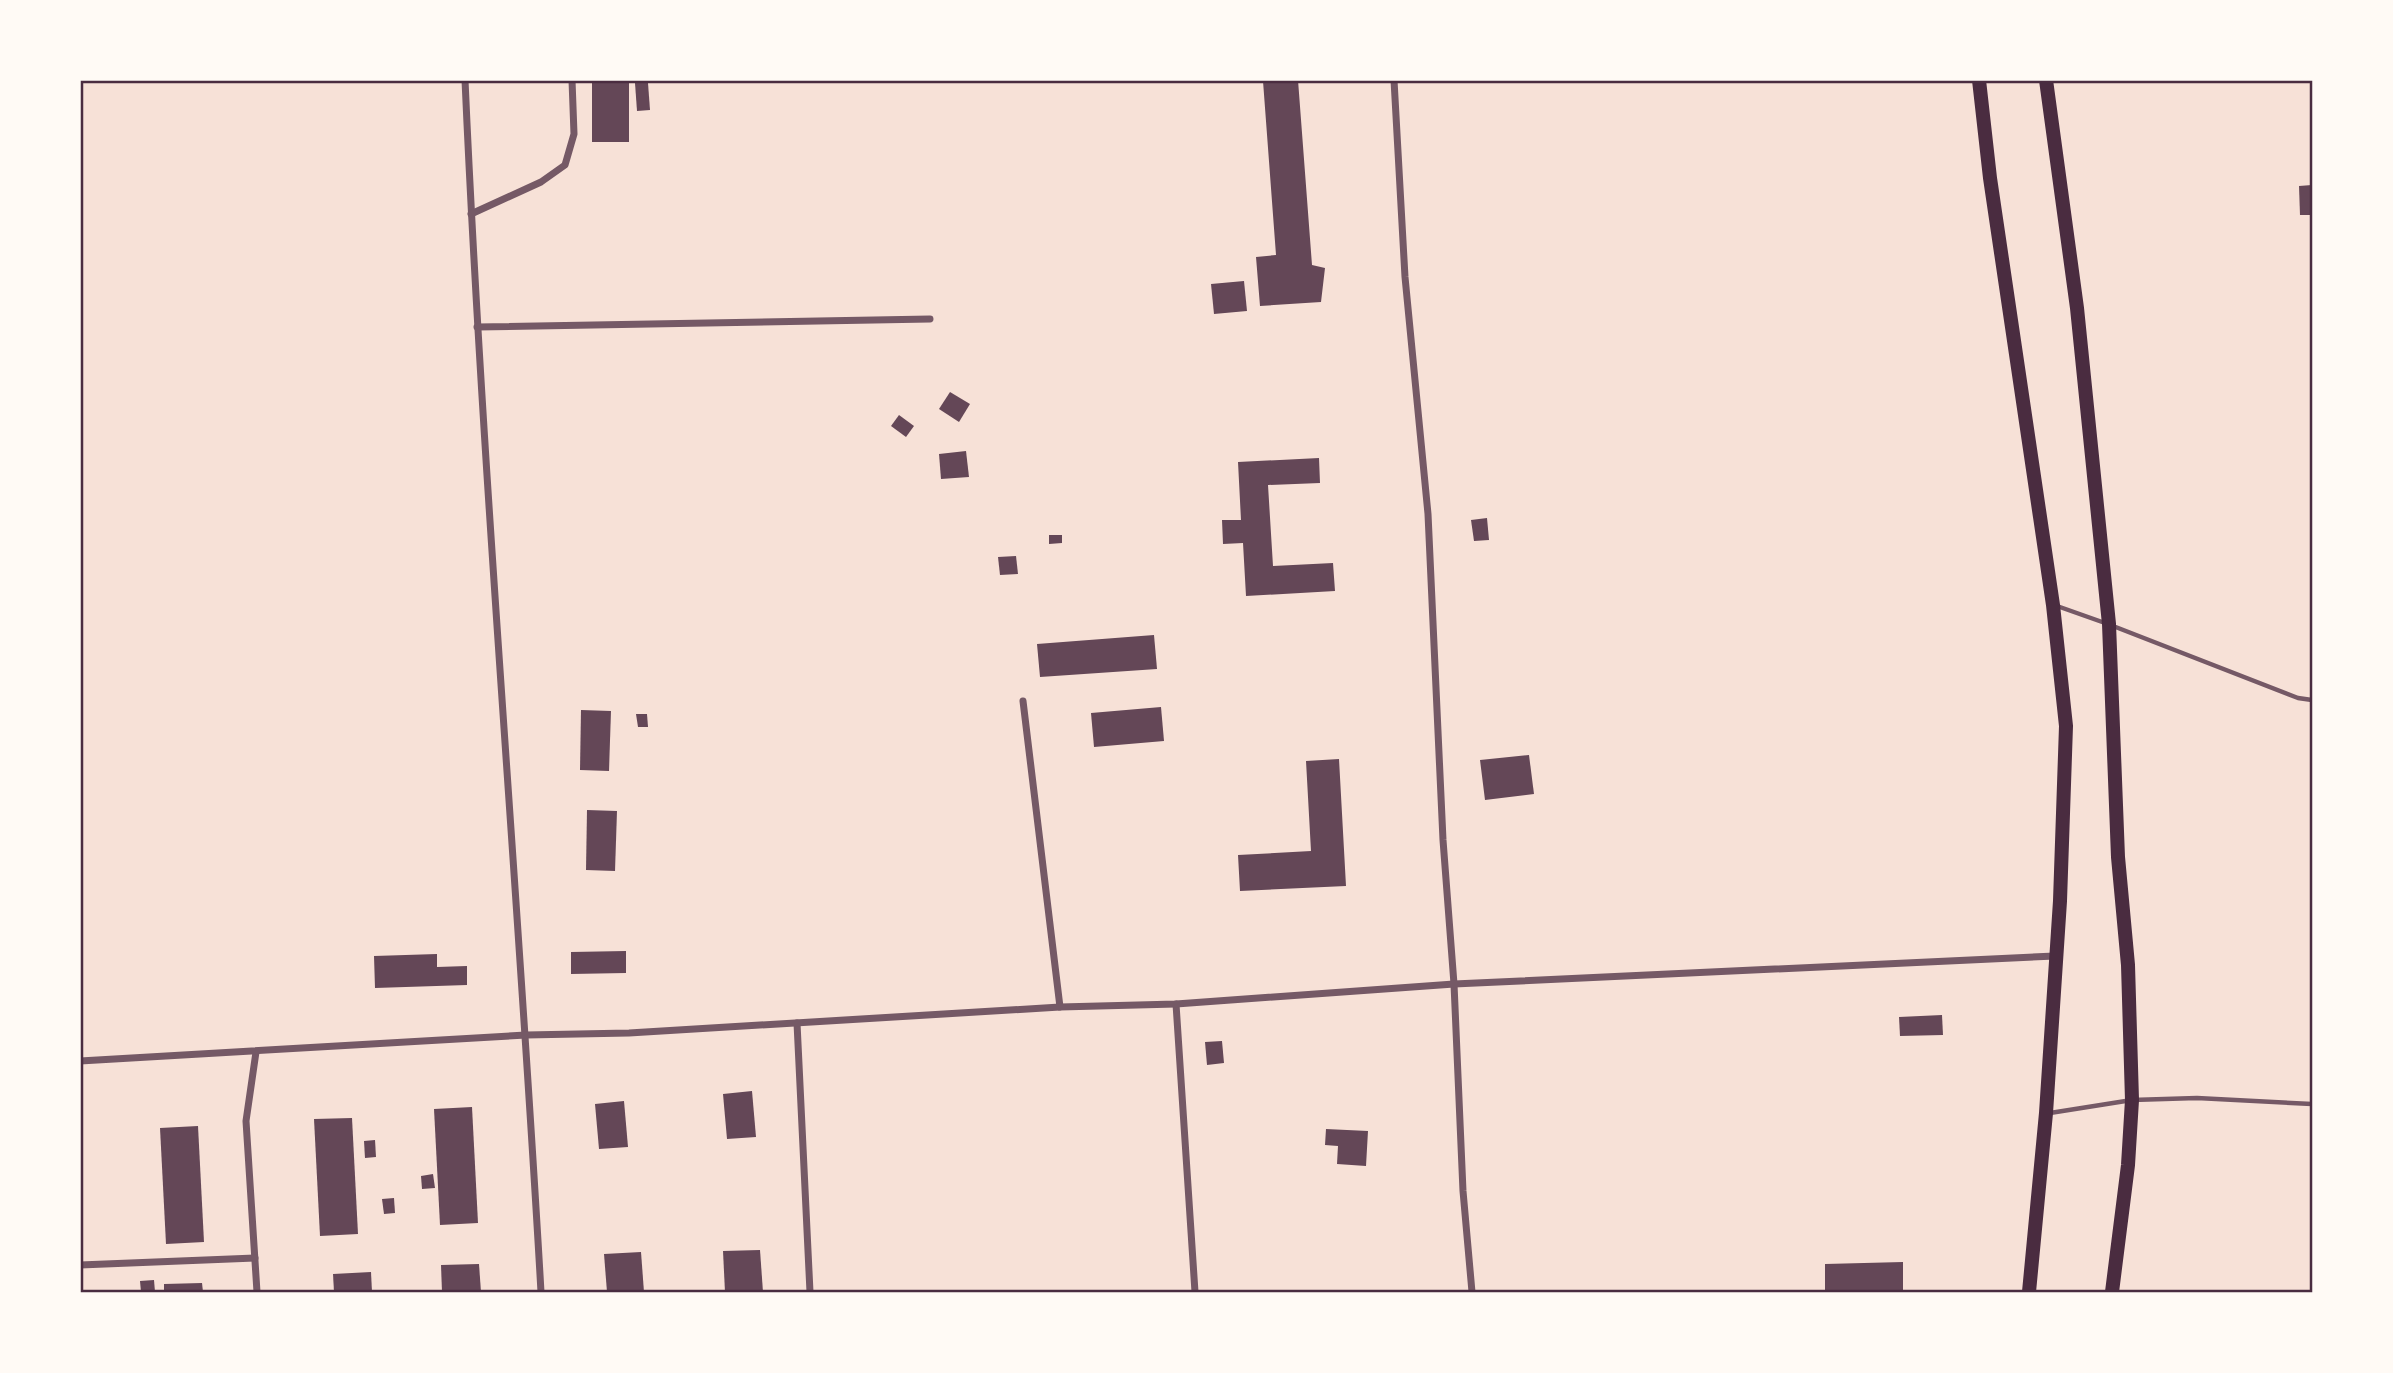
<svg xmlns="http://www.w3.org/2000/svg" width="2393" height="1373" viewBox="0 0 2393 1373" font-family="Figtree,sans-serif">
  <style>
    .building { fill: #644757 }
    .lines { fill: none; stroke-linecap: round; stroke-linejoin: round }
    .service { stroke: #755966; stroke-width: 4.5 }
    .minor { stroke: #755966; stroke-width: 7 }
    .trunk { stroke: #4a2c40; stroke-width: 14 }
    .neatline { fill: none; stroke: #4a2c40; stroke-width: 2.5 }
  </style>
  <rect width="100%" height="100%" fill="#f7e1d7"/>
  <g class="building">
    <rect x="592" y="80" width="37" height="62"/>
    <path d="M1298 80 1312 265 1325 268 1321 302 1260 306 1256 257 1276 255 1263 81Z"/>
    <path d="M635 83H648L650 110 637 111Z"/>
    <path d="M2312 185V215H2300L2299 186Z"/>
    <path d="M1244 281 1247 311 1214 314 1211 284Z"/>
    <path d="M950 392 970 404 959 422 939 409Z"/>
    <path d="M899 415 914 426 906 437 891 426Z"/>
    <path d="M966 451 969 477 941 479 939 454Z"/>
    <path d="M1319 458 1320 483 1268 485 1273 566 1333 563 1335 591 1246 596 1243 543 1223 544 1222 520H1241L1238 462Z"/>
    <path d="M1487 518 1489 540 1474 541 1471 520Z"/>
    <path d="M1049 535H1062V543L1049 544Z"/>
    <path d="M1016 556 1018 574 1000 575 998 557Z"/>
    <path d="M1154 635 1157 669 1040 677 1037 644Z"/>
    <path d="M1161 707 1164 741 1094 747 1091 713Z"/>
    <path d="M581 710 611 711 609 771 580 770Z"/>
    <path d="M636 714H647L648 727H638Z"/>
    <path d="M1529 755 1534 794 1485 800 1480 760Z"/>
    <path d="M1339 759 1346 886 1240 891 1238 855 1311 851 1306 761Z"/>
    <path d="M587 810 617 811 615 871 586 870Z"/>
    <path d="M626 951V973L571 974V952Z"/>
    <path d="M437 954V967L467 966V985L375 988 374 956Z"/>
    <path d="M1942 1015 1943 1035 1900 1036 1899 1017Z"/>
    <path d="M1222 1041 1224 1063 1207 1065 1205 1042Z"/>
    <path d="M752 1091 756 1137 727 1139 723 1094Z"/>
    <path d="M624 1101 628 1147 599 1149 595 1104Z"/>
    <path d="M472 1107 478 1223 440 1225 434 1109Z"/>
    <path d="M352 1118 358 1234 320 1236 314 1119Z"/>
    <path d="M198 1126 204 1242 166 1244 160 1128Z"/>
    <path d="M1326 1129 1368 1131 1366 1166 1337 1164 1338 1146 1325 1145Z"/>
    <path d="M375 1140 376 1157 365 1158 364 1141Z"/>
    <path d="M433 1174 435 1188 422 1189 421 1176Z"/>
    <path d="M394 1198 395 1213 384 1214 382 1199Z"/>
    <path d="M760 1250 763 1292H725L723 1251Z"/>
    <path d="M641 1252 644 1292H607L604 1254Z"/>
    <path d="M1903 1262V1292H1825V1264Z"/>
    <path d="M479 1264 481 1292H442L441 1265Z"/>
    <path d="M371 1272 372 1292H334L333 1274Z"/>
    <path d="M154 1280 155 1292H141L140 1281Z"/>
    <path d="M202 1283 203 1292H164V1284Z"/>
  </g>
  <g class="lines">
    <g class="service">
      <path d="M2057 606 2105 623"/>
      <path d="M2113 626 2298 698 2312 700"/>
      <path d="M2050 1113 2132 1100 2197 1098 2312 1104"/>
    </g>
    <g class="minor">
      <path d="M465 80C483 485 518 888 541 1292"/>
      <path d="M1394 80 1405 277 1428 514 1443 840 1454 984 1463 1191 1472 1292"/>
      <path d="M471 214 541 182 565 165 574 134 572 80"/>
      <path d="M477 327 930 319"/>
      <path d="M1023 701 1060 1007"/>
      <path d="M1176 1004 1195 1292"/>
      <path d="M797 1023 810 1292"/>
      <path d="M256 1052 246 1121 257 1292"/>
      <path d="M80 1061 526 1035 629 1033 1060 1007 1176 1004 1454 984 2055 956"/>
      <path d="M80 1265 255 1258"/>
    </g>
    <g class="trunk">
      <path d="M1979 80 1990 178 2053 605 2066 726 2060 901 2046 1113 2029 1292"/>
      <path d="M2046 80 2077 308 2109 624 2118 857 2128 965 2132 1100 2128 1165 2112 1292"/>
    </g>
  </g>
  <rect width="2393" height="1373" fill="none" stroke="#fffaf5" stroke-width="164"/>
  <rect x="82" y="82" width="2229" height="1209" class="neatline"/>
</svg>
